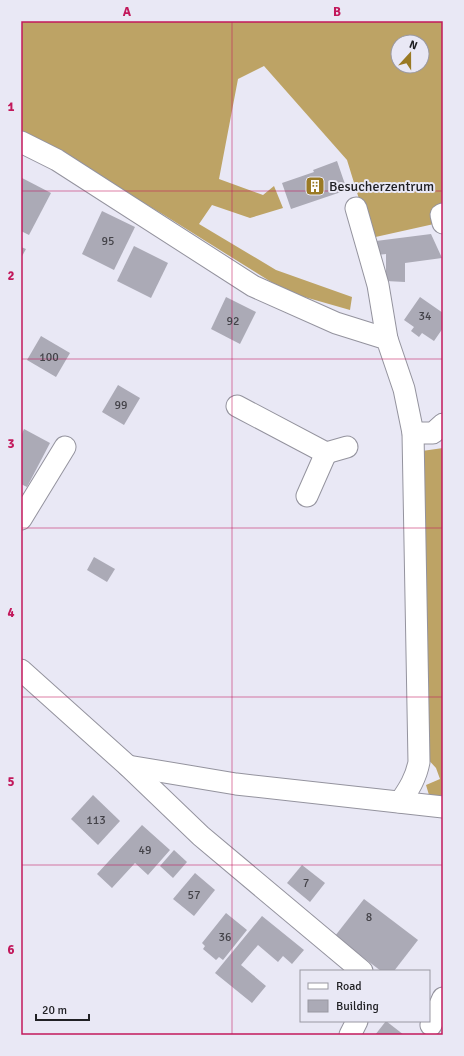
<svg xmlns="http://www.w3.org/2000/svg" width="464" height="1056" viewBox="0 0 464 1056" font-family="Signika,sans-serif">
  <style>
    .forest { fill: #bda365; fill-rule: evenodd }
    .building { fill: #abaab6 }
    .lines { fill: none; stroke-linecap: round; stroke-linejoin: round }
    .minor-casing { stroke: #94939e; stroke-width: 23 }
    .minor { stroke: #fff; stroke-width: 21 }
    .grid { fill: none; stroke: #c2185b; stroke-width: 1; stroke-opacity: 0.55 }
    .labels { text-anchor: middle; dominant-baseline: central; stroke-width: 4; stroke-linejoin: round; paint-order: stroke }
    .number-label { font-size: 12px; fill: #444349 }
    .poi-label { font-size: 14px; fill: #212125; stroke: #e9e8f5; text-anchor: start }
    .neatline { fill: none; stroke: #c2185b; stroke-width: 1.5 }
    .grid-label { font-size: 13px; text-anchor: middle; font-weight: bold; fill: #c2185b }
  </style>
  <rect width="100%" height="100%" fill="#e9e8f5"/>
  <g class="forest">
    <path d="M21 21H443V222L371 238 347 160 264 66 238 79 219 179 263 195 274 186 283 208 250 218 212 205 199 224 276 270 352 297 350 310 287 292 164 215 21 130ZM398 42H422V66H398Z"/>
    <path d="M443 448V796L429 795 426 785 440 779 436 768 425 756 422 451Z"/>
  </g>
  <g class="building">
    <path d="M337 161 347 190 291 209 282 183 314 172 313 170Z"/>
    <path d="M22 178 51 193 29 235 21 231Z"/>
    <path d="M102 211 135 227 114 270 82 254Z"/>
    <path d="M431 234 442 258 405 263V282L386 281V254L377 255 376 241Z"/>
    <path d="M134 246 168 263 151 298 117 281Z"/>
    <path d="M21 247 26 249 21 258Z"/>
    <path d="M226 297 256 312 240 344 211 329Z"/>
    <path d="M420 297 443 313V328L434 341 422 333 419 337 411 331 414 327 404 320Z"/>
    <path d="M41 336 70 353 56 377 27 360Z"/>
    <path d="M118 385 140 398 124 425 102 412Z"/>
    <path d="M24 429 50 443 27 487 21 484V436Z"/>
    <path d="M94 557 115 569 107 582 87 570Z"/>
    <path d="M93 795 120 821 98 845 71 819Z"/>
    <path d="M142 825 170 850 148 875 135 863 112 888 97 874Z"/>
    <path d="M174 850 187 862 173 878 160 866Z"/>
    <path d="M302 865 325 883 310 902 287 883Z"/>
    <path d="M195 873 215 890 194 916 173 899Z"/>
    <path d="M364 899 418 940 394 971H381L335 936Z"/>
    <path d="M226 913 247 930 223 960 219 957 216 960 203 949 205 946 202 943Z"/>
    <path d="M262 916 304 950 292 964 283 956 278 962 258 945 241 965 266 986 252 1003 215 973Z"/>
    <path d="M386 1021 404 1035H375Z"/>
  </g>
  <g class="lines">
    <g class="minor-casing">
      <g id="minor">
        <path d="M21 142 57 160 253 286 336 323 387 339 404 389 413 433 419 762C416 778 409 789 400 802"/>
        <path d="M356 208 378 285 387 339"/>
        <path d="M443 214 441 215 443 223"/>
        <path d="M237 406 326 453 307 496"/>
        <path d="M413 433H433L443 424"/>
        <path d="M326 453 347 447"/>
        <path d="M21 519 65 447"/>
        <path d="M21 670 128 766 201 836 362 971"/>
        <path d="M128 766 236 784 443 807"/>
        <path d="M431 1025 443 998"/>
        <path d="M350 1035 357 1021"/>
      </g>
    </g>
    <use href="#minor" class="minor"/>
  </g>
  <path class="grid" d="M232 21V1035M21 191H443M21 359H443M21 528H443M21 697H443M21 865H443"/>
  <defs>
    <g id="building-square" transform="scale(1)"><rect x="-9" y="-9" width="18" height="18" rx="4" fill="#9a7a24" stroke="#e9e8f5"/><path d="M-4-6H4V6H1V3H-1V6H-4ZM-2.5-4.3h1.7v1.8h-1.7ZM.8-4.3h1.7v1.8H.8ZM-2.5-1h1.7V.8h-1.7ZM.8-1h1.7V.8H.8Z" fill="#fff"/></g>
  </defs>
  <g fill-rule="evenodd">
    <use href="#building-square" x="315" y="186"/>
  </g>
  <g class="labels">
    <g class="number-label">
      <text x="108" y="241">95</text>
      <text x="425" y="316">34</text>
      <text x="233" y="321">92</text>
      <text x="49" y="357">100</text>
      <text x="121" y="405">99</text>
      <text x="96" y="820">113</text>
      <text x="145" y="850">49</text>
      <text x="306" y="883">7</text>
      <text x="194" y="895">57</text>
      <text x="369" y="917">8</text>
      <text x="225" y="937">36</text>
    </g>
    <g class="poi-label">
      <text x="329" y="186">Besucherzentrum</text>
    </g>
  </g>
  <rect width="464" height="1056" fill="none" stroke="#e9e8f5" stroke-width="44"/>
  <rect x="300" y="970" width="130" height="52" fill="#e9e8f5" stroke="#9998a2"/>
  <rect x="308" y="983" width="20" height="6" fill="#ffffff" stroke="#9998a2"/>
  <text x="336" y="990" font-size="12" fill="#212125">Road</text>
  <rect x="308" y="1000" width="20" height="12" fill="#abaab6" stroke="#9998a2"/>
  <text x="336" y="1010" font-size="12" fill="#212125">Building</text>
  <g transform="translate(410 54) rotate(21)"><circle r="19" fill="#e9e8f5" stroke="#9998a2"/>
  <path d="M0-3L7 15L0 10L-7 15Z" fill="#9a7a24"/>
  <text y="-6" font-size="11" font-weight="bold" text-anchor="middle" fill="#212125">N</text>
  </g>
  <path d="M36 1014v6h53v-6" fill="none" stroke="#212125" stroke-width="2"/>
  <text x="42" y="1014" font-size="12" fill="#212125" stroke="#e9e8f5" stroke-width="3" paint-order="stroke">20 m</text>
  <rect x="22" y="22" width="420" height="1012" class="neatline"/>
  <g class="grid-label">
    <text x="127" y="16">A</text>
    <text x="337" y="16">B</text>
    <text x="11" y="111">1</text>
    <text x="11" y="280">2</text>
    <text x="11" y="448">3</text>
    <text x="11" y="617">4</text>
    <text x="11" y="786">5</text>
    <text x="11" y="954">6</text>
  </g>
</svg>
